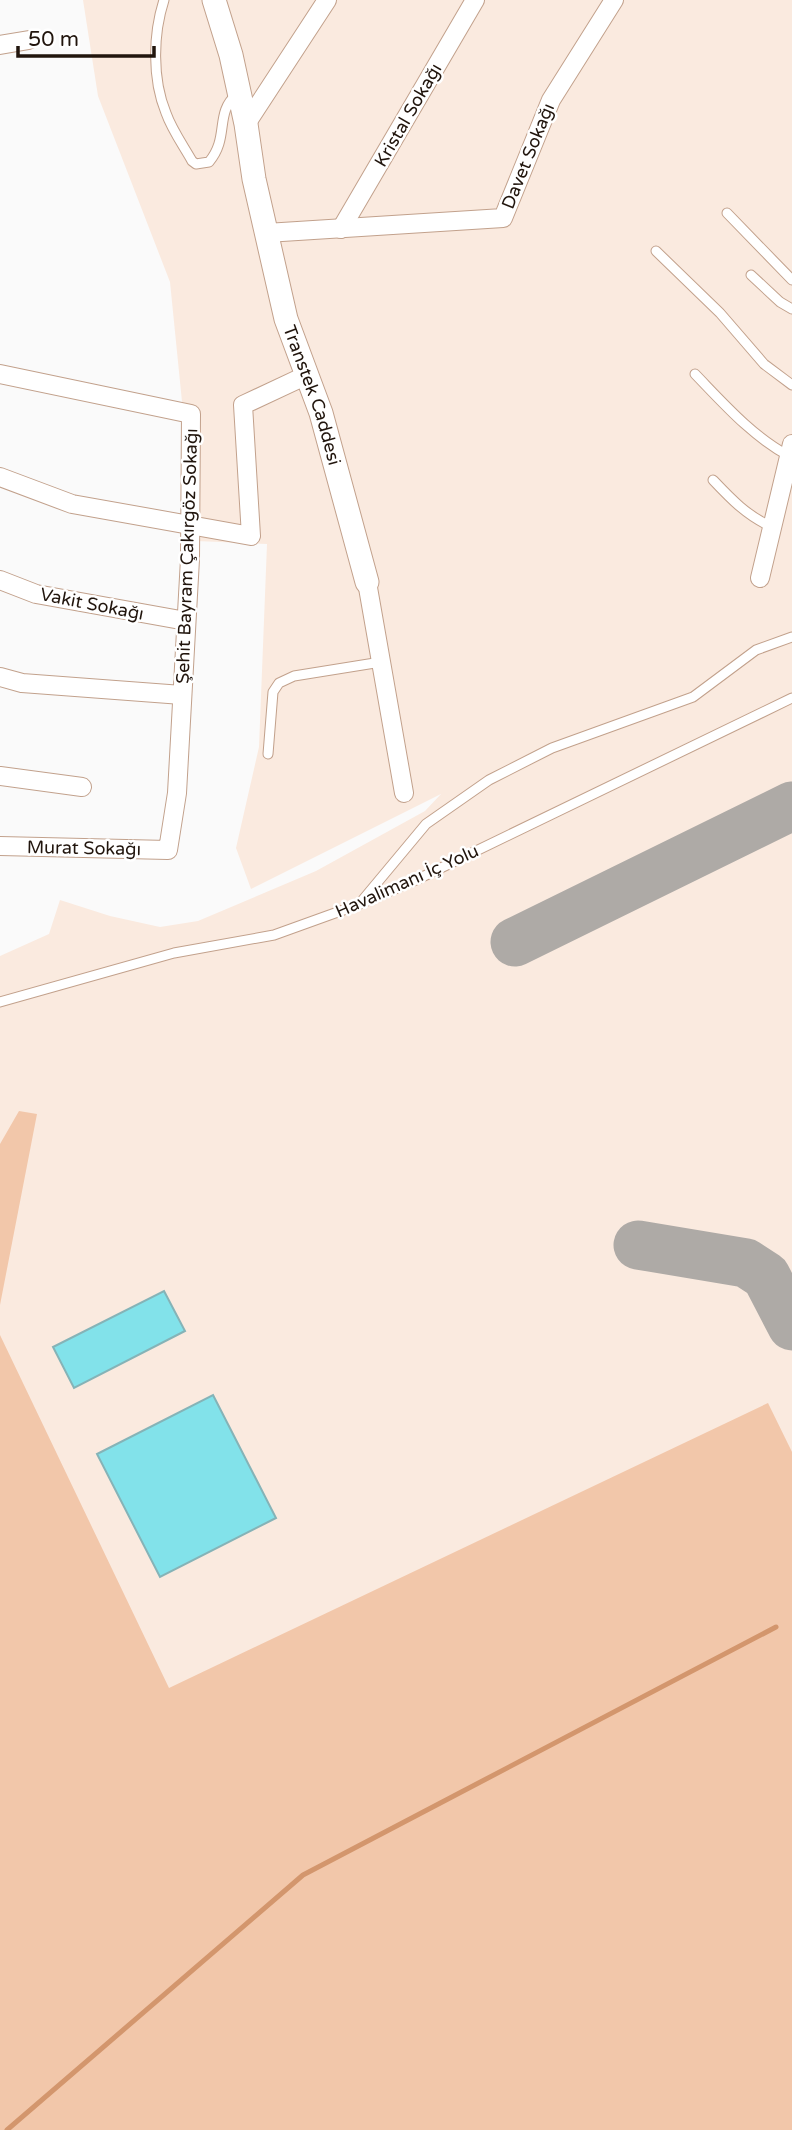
<svg xmlns="http://www.w3.org/2000/svg" width="792" height="2130" viewBox="0 0 792 2130" font-family="'Varela Round',sans-serif">
  <style>
    .built { fill: #faeadf }
    .green { fill: #f2c7aa }
    .lines { fill: none; stroke-linecap: round; stroke-linejoin: round }
    .stream { stroke: #d3966d; stroke-width: 5 }
    .taxiway { stroke: #aeaaa6; stroke-width: 49 }
    .building { fill: #82e2ea; stroke: #85b3b7; stroke-width: 2 }
    .service-casing { stroke: #c2a18c; stroke-width: 11 }
    .minor-casing { stroke: #c2a18c; stroke-width: 20 }
    .tertiary-casing { stroke: #c2a18c; stroke-width: 25 }
    .service { stroke: #fff; stroke-width: 9 }
    .minor { stroke: #fff; stroke-width: 18 }
    .tertiary { stroke: #fff; stroke-width: 23 }
    .labels { text-anchor: middle; dominant-baseline: central; stroke-width: 5; stroke-linejoin: round; paint-order: stroke }
    .street-label { font-size: 18px; fill: #21150d; stroke: #fff }
  </style>
  <rect width="100%" height="100%" fill="#fafafa"/>
  <path class="built" d="M83 0H792V2130H0V956L49 934 60 900 110 916 160 927 198 921 316 871 425 811 441 794 251 889 236 848 259 747 267 544 196 541 170 282 98 96Z"/>
  <path class="green" d="M19 1111 37 1114 0 1305V1335L169 1688 768 1403 792 1452V2130H0V1144Z"/>
  <g class="lines">
    <path class="stream" d="M7 2130 303 1875 776 1627"/>
    <g class="taxiway">
      <path d="M515 942 792 806"/>
      <path d="M638 1245 746 1263 766 1276 792 1326"/>
    </g>
  </g>
  <g class="building">
    <path d="M164 1291 185 1331 74 1388 53 1347Z"/>
    <path d="M213 1395 276 1518 160 1577 97 1454Z"/>
  </g>
  <g class="lines">
    <g class="service-casing">
      <g id="service">
        <path d="M164 0C153 34 152 79 166 113 172 130 183 145 192 161L196 164 209 162C230 137 214 113 237 94"/>
        <path d="M727 213 792 280"/>
        <path d="M656 251 720 313 764 364 792 385"/>
        <path d="M751 275 780 302 792 309"/>
        <path d="M695 374C724 404 752 436 789 456"/>
        <path d="M713 480C731 499 747 516 772 527"/>
        <path d="M268 754 273 692 279 683 294 676 381 662"/>
        <path d="M361 902 426 824 489 780 552 748 693 697 756 650 792 637"/>
        <path d="M0 1002 174 953 274 935 360 904 416 880 792 698"/>
      </g>
    </g>
    <g class="minor-casing">
      <g id="minor">
        <path d="M0 45 29 40"/>
        <path d="M246 124 327 0"/>
        <path d="M341 229 475 0"/>
        <path d="M266 233 503 218 551 100 614 0"/>
        <path d="M0 374 191 414 190 559 177 793 168 850 0 846"/>
        <path d="M0 477 72 504 251 536 243 405 307 375"/>
        <path d="M760 578 792 444"/>
        <path d="M0 580 36 594 186 621"/>
        <path d="M367 582 404 793"/>
        <path d="M0 677 22 683 182 695"/>
        <path d="M0 776 82 787"/>
      </g>
    </g>
    <g class="tertiary-casing">
      <g id="tertiary">
        <path id="s1" d="M214 0 231 55 246 124 254 179 286 319 321 413 367 582"/>
      </g>
    </g>
    <use href="#service" class="service"/>
    <use href="#minor" class="minor"/>
    <use href="#tertiary" class="tertiary"/>
  </g>
  <g class="labels">
    <g class="street-label">
      <text transform="translate(408 115) rotate(-60)">Kristal Sokağı</text>
      <text transform="translate(528 156) rotate(-68)">Davet Sokağı</text>
      <text stroke="none"><textPath href="#s1" startOffset="408">Transtek Caddesi</textPath></text>
      <text transform="translate(187 556) rotate(-88)">Şehit Bayram Çakırgöz Sokağı</text>
      <text transform="translate(92 604) rotate(11)">Vakit Sokağı</text>
      <text transform="translate(84 848) rotate(1)">Murat Sokağı</text>
      <text transform="translate(407 881) rotate(-24)">Havalimanı İç Yolu</text>
    </g>
  </g>
  <path d="M18 46v10h136v-10" fill="none" stroke="#21150d" stroke-width="3.5"/>
  <text x="28" y="46" font-size="21" fill="#21150d" stroke="#ffffff" stroke-width="5" paint-order="stroke">50 m</text>
</svg>
